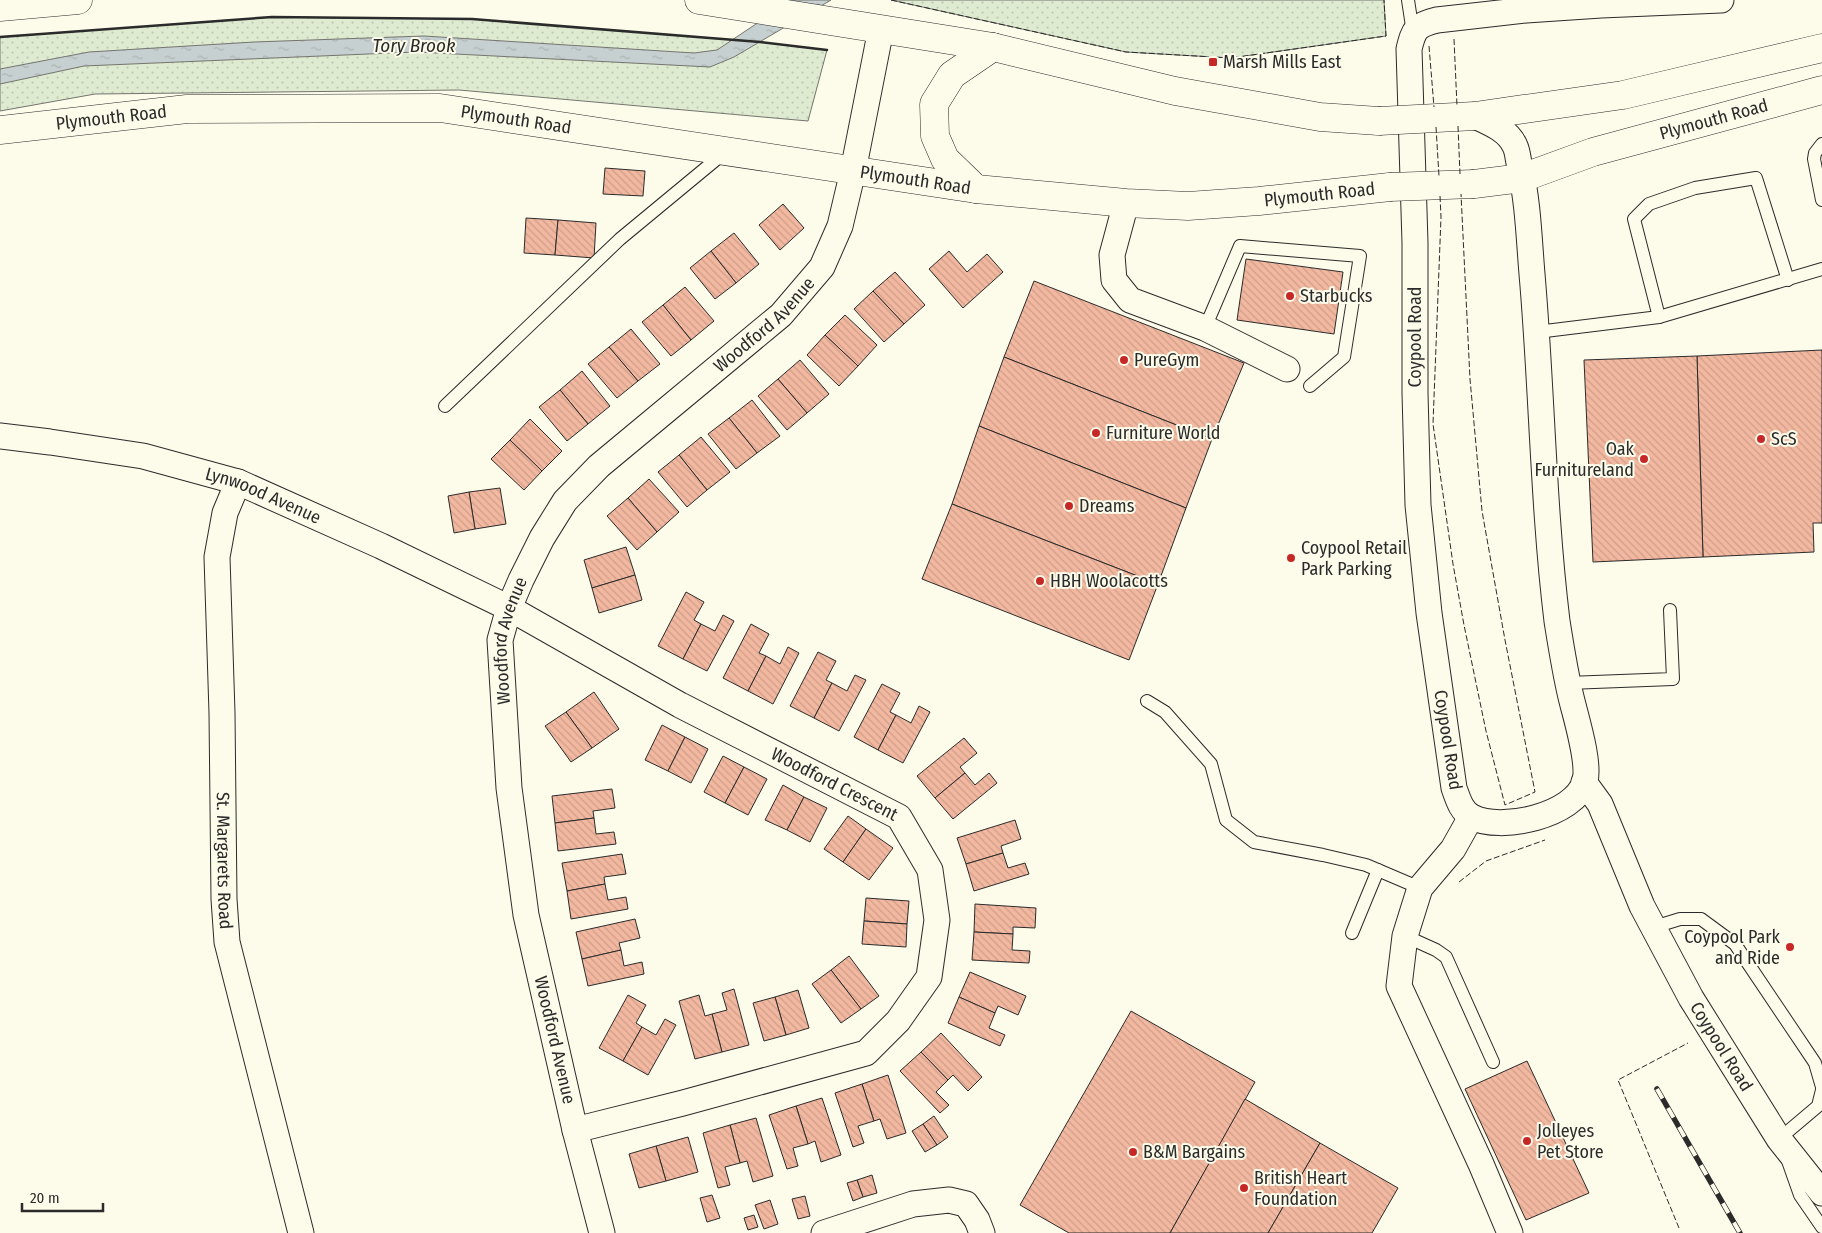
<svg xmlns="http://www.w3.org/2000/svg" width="1822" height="1233" viewBox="0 0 1822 1233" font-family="'Fira Sans Condensed',sans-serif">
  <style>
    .grass { fill: url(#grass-dots); stroke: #74746e }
    .water { fill: url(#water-ripples); stroke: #74746e }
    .building { fill: url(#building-back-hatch); stroke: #2b2b2b }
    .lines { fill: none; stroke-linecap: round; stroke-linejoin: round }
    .lane-casing { stroke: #2b2b2b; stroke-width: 14 }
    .street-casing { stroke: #2b2b2b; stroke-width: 27 }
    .secondary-casing { stroke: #2b2b2b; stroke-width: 29 }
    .lane { stroke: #fdfbea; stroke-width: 12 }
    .street { stroke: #fdfbea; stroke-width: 25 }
    .secondary { stroke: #fdfbea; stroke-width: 28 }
    .rail-casing { stroke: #2b2b2b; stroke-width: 5.5 }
    .rail { stroke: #fdfbea; stroke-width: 4; stroke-dasharray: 11; stroke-linecap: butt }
    .secondary-bridge-casing { stroke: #2b2b2b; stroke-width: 29; stroke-linecap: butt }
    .secondary-bridge { stroke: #fdfbea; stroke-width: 28 }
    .fence { stroke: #2b2b2b; stroke-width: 1; stroke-dasharray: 6 2.5; stroke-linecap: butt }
    .wall { stroke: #2b2b2b; stroke-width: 2.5 }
    .poi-dot { fill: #c62828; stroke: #fdfbea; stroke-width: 2 }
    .labels { text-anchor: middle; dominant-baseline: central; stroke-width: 4; stroke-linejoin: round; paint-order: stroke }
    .poi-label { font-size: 18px; fill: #2b2b2b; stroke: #fdfbea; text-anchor: start }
    .street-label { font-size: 18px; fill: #2b2b2b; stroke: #fdfbea }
    .water-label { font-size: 19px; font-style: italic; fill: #2b2b2b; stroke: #fdfbea }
  </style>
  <defs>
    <pattern id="grass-dots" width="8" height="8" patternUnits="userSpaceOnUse" patternTransform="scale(1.25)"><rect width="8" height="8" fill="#deebd1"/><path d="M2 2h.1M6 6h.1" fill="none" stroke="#bfcab4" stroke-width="1.8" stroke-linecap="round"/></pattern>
    <pattern id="water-ripples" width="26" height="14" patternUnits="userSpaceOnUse" patternTransform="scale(1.25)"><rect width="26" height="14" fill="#c7d0d0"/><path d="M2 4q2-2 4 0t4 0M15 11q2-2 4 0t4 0" fill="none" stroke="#abb3b3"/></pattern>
    <pattern id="building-back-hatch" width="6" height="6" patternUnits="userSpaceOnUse" patternTransform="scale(1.25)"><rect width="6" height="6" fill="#f2b8a0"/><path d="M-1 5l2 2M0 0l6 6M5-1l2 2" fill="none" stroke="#d09e8a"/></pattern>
  </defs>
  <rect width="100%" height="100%" fill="#fdfbea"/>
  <g class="grass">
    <path d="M891 0H1384L1386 36 1231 58 1126 52Z"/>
    <path d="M272 17 472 19 760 42 827 50 808 121 459 90 95 94 0 111V37Z"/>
  </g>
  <path class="water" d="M792 0H831L734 57 710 67 416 52 84 66 0 84V69L89 52 254 42 424 36 694 53 717 50Z"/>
  <g class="building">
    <path d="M605 168 645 171 643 196 603 194Z"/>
    <path d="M783 204 804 228 780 250 759 225Z"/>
    <path d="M526 218 558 220 555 255 524 253Z"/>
    <path d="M558 220 596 223 594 258 555 255Z"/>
    <path d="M734 233 759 264 736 283 711 251Z"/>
    <path d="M711 251 736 283 715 299 690 268Z"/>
    <path d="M949 251 967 272 987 254 1003 272 963 308 929 269Z"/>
    <path d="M1246 259 1343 272 1334 334 1237 320Z"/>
    <path d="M895 272 925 305 904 324 873 291Z"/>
    <path d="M1034 281 1244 363 1212 439 1004 357Z"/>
    <path d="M685 287 714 321 691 340 663 305Z"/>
    <path d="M873 291 904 324 884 342 854 309Z"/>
    <path d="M663 305 691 340 671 356 642 322Z"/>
    <path d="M845 315 877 345 858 366 825 335Z"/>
    <path d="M631 329 660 364 638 381 609 347Z"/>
    <path d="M825 335 858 366 839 386 807 355Z"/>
    <path d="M609 347 638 381 617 398 588 364Z"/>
    <path d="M1822 350V523H1813L1814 552 1703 557 1697 356Z"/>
    <path d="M1697 356 1703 557 1593 562 1584 360Z"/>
    <path d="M1004 357 1212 439 1186 508 979 426Z"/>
    <path d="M800 360 829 394 807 413 778 379Z"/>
    <path d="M582 371 610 406 588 424 560 390Z"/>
    <path d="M778 379 807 413 787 430 758 396Z"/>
    <path d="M560 390 588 424 567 441 539 407Z"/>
    <path d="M752 400 780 436 757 453 729 418Z"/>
    <path d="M729 418 757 453 736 469 708 434Z"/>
    <path d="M530 419 562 451 542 471 510 440Z"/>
    <path d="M979 426 1186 508 1158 584 952 504Z"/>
    <path d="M701 437 730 472 707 490 679 455Z"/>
    <path d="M510 440 542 471 524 490 491 459Z"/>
    <path d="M679 455 707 490 687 507 658 472Z"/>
    <path d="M649 479 679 512 657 532 628 498Z"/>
    <path d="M500 488 506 524 475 529 469 492Z"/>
    <path d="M469 492 475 529 454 533 448 496Z"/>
    <path d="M628 498 657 532 637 550 607 516Z"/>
    <path d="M952 504 1158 584 1129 660 922 579Z"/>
    <path d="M626 547 635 575 592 588 584 560Z"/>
    <path d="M635 575 642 600 599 613 592 588Z"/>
    <path d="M686 592 704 602 694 620 701 624 683 659 658 646Z"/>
    <path d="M723 615 734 621 707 671 683 659 701 624 715 631Z"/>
    <path d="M751 624 769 634 759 653 766 656 748 691 723 678Z"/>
    <path d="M788 647 799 653 773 704 748 691 766 656 780 664Z"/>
    <path d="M818 652 836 661 826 680 832 683 814 718 790 706Z"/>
    <path d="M855 675 866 680 839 731 814 718 832 683 847 691Z"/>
    <path d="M882 684 900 693 890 712 896 715 878 750 854 737Z"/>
    <path d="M594 692 619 729 592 748 566 712Z"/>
    <path d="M919 706 930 712 903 763 878 750 896 715 911 723Z"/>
    <path d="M566 712 592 748 571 762 545 726Z"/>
    <path d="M662 725 685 737 668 771 645 760Z"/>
    <path d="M685 737 708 749 691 783 668 771Z"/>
    <path d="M964 738 977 753 960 767 965 773 935 798 917 776Z"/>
    <path d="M723 756 744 767 725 803 704 792Z"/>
    <path d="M744 767 767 779 748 815 725 803Z"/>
    <path d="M965 773 975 785 989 773 997 783 953 819 935 798Z"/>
    <path d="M783 785 804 797 787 830 765 820Z"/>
    <path d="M612 789 615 808 593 811 594 818 555 823 552 796Z"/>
    <path d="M804 797 827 808 810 842 787 830Z"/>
    <path d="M848 816 866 829 843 862 824 849Z"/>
    <path d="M594 818 596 834 614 832 616 844 558 851 555 823Z"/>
    <path d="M1015 820 1021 839 1001 846 1003 853 966 864 957 838Z"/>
    <path d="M866 829 893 848 869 880 843 862Z"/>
    <path d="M1003 853 1008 868 1025 863 1029 874 974 891 966 864Z"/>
    <path d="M622 854 626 874 604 877 605 884 567 891 562 863Z"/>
    <path d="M605 884 608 900 626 897 628 909 571 919 567 891Z"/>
    <path d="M866 898 909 901 907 924 864 921Z"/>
    <path d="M975 904 1036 908 1035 928 1013 927V934L974 932Z"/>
    <path d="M635 919 640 938 619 943 621 950 582 959 576 932Z"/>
    <path d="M864 921 907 924 906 947 862 944Z"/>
    <path d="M974 932 1013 934 1012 950 1030 951 1029 963 972 960Z"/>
    <path d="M621 950 624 966 642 962 644 974 588 986 582 959Z"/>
    <path d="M849 956 879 996 861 1009 831 970Z"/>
    <path d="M831 970 861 1009 841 1023 812 984Z"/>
    <path d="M970 972 1026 996 1018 1015 998 1006 995 1013 959 997Z"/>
    <path d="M734 989 749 1045 722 1052 712 1014 727 1010 722 993Z"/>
    <path d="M798 990 809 1028 786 1035 775 997Z"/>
    <path d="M628 995 646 1005 636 1023 642 1027 623 1061 599 1048Z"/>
    <path d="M699 995 705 1016 712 1014 722 1052 695 1059 679 1001Z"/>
    <path d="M775 997 786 1035 764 1041 753 1003Z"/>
    <path d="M959 997 995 1013 989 1028 1005 1035 1000 1046 948 1023Z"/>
    <path d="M1131 1011 1255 1082 1170 1233H1069L1020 1205Z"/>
    <path d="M665 1019 676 1025 648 1075 623 1061 642 1027 656 1035Z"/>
    <path d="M941 1033 982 1077 968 1091 953 1075 948 1080 921 1052Z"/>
    <path d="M921 1052 948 1080 936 1092 949 1105 940 1113 900 1071Z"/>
    <path d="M1527 1061 1589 1193 1526 1220 1465 1089Z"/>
    <path d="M888 1075 906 1133 887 1139 880 1119 874 1121 862 1084Z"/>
    <path d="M862 1084 874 1121 858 1126 864 1143 853 1147 835 1093Z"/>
    <path d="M822 1098 841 1155 821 1162 815 1141 808 1144 796 1106Z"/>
    <path d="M1245 1099 1320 1143 1268 1233H1170Z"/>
    <path d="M796 1106 808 1144 793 1148 798 1166 787 1169 769 1115Z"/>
    <path d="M934 1116 948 1137 937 1145 923 1124Z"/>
    <path d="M756 1118 773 1176 753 1182 747 1161 740 1163 730 1125Z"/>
    <path d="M923 1124 937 1145 925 1152 912 1131Z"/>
    <path d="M730 1125 740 1163 725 1167 730 1185 718 1188 703 1133Z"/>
    <path d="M688 1137 698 1172 666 1181 656 1146Z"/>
    <path d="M1320 1143 1398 1188 1372 1233H1268Z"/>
    <path d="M656 1146 666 1181 639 1188 629 1154Z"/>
    <path d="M872 1175 877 1193 863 1197 857 1180Z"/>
    <path d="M857 1180 863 1197 853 1201 847 1183Z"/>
    <path d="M712 1195 720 1218 707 1222 700 1198Z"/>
    <path d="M805 1196 810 1216 798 1219 792 1199Z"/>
    <path d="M770 1200 778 1224 764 1229 755 1205Z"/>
    <path d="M754 1215 758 1227 748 1230 744 1218Z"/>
  </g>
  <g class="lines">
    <g class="lane-casing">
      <g id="lane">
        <path d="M1408 0 1413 33"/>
        <path d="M1822 144 1815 153 1814 159 1822 200"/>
        <path d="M1659 317 1634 219 1649 204 1695 188 1756 178 1788 280"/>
        <path d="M1205 328 1240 246 1360 256 1344 357 1310 386"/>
        <path d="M1537 332 1659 317 1822 269"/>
        <path d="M445 406 620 239 724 153"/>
        <path d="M1568 683 1673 679 1670 610"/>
        <path d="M1147 701 1165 712 1211 764 1226 820 1254 842 1323 855 1366 865 1420 888"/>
        <path d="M1654 927 1680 919H1701L1735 944 1815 1063 1822 1087"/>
        <path d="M1352 933 1378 870"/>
        <path d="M1405 936 1436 950 1446 957 1493 1062"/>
        <path d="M1781 1143 1779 1139 1818 1106 1822 1090"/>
        <path d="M1788 1161 1800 1195 1822 1227"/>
      </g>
    </g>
    <g class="street-casing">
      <g id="street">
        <path d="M1475 116C1490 123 1508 130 1515 146 1518 152 1518 161 1520 167 1528 202 1529 238 1532 274 1542 389 1543 506 1557 621 1561 646 1565 672 1571 697 1576 718 1590 762 1585 781 1575 816 1500 832 1472 817 1461 811 1458 799 1454 788L1429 613 1418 505 1415 393V243L1409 49C1414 29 1416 25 1437 20L1526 10 1601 5 1721 0"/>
        <path d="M1126 203 1112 255 1114 280 1130 300 1205 328 1287 369"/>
        <path id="s1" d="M0 436 50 442 143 456 238 482 381 546 509 608 680 705 899 817 930 870 937 920 929 977 898 1021 866 1053 683 1103 575 1130"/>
        <path id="s2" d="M238 482 225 513 217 557 222 713 224 899 227 942 301 1233"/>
        <path id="s3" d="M1584 782 1600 804 1642 906 1691 998 1779 1139 1822 1193"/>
        <path d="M1471 817 1453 849 1420 888 1405 936 1399 986 1481 1164 1510 1233"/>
        <path id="s4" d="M602 1233 575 1130 526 915 509 788 500 640 509 608 521 580 542 538 565 501 599 466 781 315 822 267 840 226 853 171 881 29"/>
        <path d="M824 1233 913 1204 949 1200 966 1204 977 1220 982 1233"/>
      </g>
    </g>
    <g class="secondary-casing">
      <g id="secondary">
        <path d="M699 0 993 47 1175 91 1320 117 1379 121"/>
        <path d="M0 7 78 0"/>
        <path d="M1475 116 1623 95 1822 48"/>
        <path id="s5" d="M0 130 187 109 440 108 976 189 1126 203 1188 206 1259 201 1390 187"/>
        <path id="s6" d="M1474 184 1522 178 1593 152 1822 90"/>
        <path d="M976 189 945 159 935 136 934 104 952 75 993 47"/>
      </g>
    </g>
    <use href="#lane" class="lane"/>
    <use href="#street" class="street"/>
    <use href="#secondary" class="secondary"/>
    <g class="rail-casing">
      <path id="rail" d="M1657 1089 1740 1233"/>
    </g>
    <use href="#rail" class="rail"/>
    <g class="secondary-bridge-casing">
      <g id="secondary-bridge">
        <path d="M1379 121 1475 116"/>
        <path d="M1390 187 1474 184"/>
      </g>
    </g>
    <use href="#secondary-bridge" class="secondary-bridge"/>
    <g class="fence">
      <path d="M891 0 1126 52 1231 58 1386 36 1384 0"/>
      <path d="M1454 39 1457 106"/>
      <path d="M1429 46 1434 107"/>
      <path d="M1458 126 1460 174"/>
      <path d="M1436 127 1439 176"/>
      <path d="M1440 196 1441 217 1433 424 1453 564 1464 625 1486 731 1505 805 1535 792 1505 640 1482 511 1470 379 1461 194"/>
      <path d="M1459 882 1486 861 1545 840"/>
      <path d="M1679 1228 1618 1080 1688 1043"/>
    </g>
    <path class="wall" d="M0 37 272 17 472 19 760 42 827 50"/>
  </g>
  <g class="poi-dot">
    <rect x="1208" y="57" width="10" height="10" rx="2.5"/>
    <circle cx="1290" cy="296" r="5"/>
    <circle cx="1124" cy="360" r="5"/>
    <circle cx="1096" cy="433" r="5"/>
    <circle cx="1761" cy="439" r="5"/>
    <circle cx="1644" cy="459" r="5"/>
    <circle cx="1069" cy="506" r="5"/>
    <circle cx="1291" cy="558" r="5"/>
    <circle cx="1040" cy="581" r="5"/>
    <circle cx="1790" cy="947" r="5"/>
    <circle cx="1527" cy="1141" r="5"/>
    <circle cx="1133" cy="1152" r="5"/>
    <circle cx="1244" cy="1188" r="5"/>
  </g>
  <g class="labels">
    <g class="poi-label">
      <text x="1223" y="62">Marsh Mills East</text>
      <text x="1300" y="296">Starbucks</text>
      <text x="1134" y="360">PureGym</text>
      <text x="1106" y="433">Furniture World</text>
      <text x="1771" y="439">ScS</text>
      <text x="1634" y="449" text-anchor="end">Oak<tspan x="1634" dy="21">Furnitureland</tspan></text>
      <text x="1079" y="506">Dreams</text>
      <text x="1301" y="548">Coypool Retail<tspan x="1301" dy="21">Park Parking</tspan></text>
      <text x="1050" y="581">HBH Woolacotts</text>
      <text x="1780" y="937" text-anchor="end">Coypool Park<tspan x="1780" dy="21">and Ride</tspan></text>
      <text x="1537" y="1131">Jolleyes<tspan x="1537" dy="21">Pet Store</tspan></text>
      <text x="1143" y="1152">B&amp;M Bargains</text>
      <text x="1254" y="1178">British Heart<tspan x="1254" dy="21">Foundation</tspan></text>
    </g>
    <g class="street-label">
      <text stroke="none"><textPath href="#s5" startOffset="112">Plymouth Road</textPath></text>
      <text stroke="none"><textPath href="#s6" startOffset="249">Plymouth Road</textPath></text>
      <text stroke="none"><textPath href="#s5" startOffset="518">Plymouth Road</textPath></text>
      <text stroke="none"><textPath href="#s5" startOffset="922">Plymouth Road</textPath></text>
      <text stroke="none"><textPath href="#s5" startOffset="1328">Plymouth Road</textPath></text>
      <text stroke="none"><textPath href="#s4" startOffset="1024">Woodford Avenue</textPath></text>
      <text transform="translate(1415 337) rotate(-90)">Coypool Road</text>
      <text stroke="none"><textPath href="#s1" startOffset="271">Lynwood Avenue</textPath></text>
      <text stroke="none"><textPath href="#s4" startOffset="604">Woodford Avenue</textPath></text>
      <text transform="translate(1448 740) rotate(81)">Coypool Road</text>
      <text stroke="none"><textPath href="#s1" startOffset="912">Woodford Crescent</textPath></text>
      <text stroke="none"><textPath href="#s2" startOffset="382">St. Margarets Road</textPath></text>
      <text transform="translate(555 1040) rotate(77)">Woodford Avenue</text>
      <text stroke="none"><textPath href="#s3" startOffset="299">Coypool Road</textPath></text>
    </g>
    <g class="water-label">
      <text x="414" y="45">Tory Brook</text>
    </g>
  </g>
  <path d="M22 1203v8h81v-8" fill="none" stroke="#2b2b2b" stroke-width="2.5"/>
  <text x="30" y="1203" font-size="15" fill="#2b2b2b" stroke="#fdfbea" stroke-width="4" paint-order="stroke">20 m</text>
</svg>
